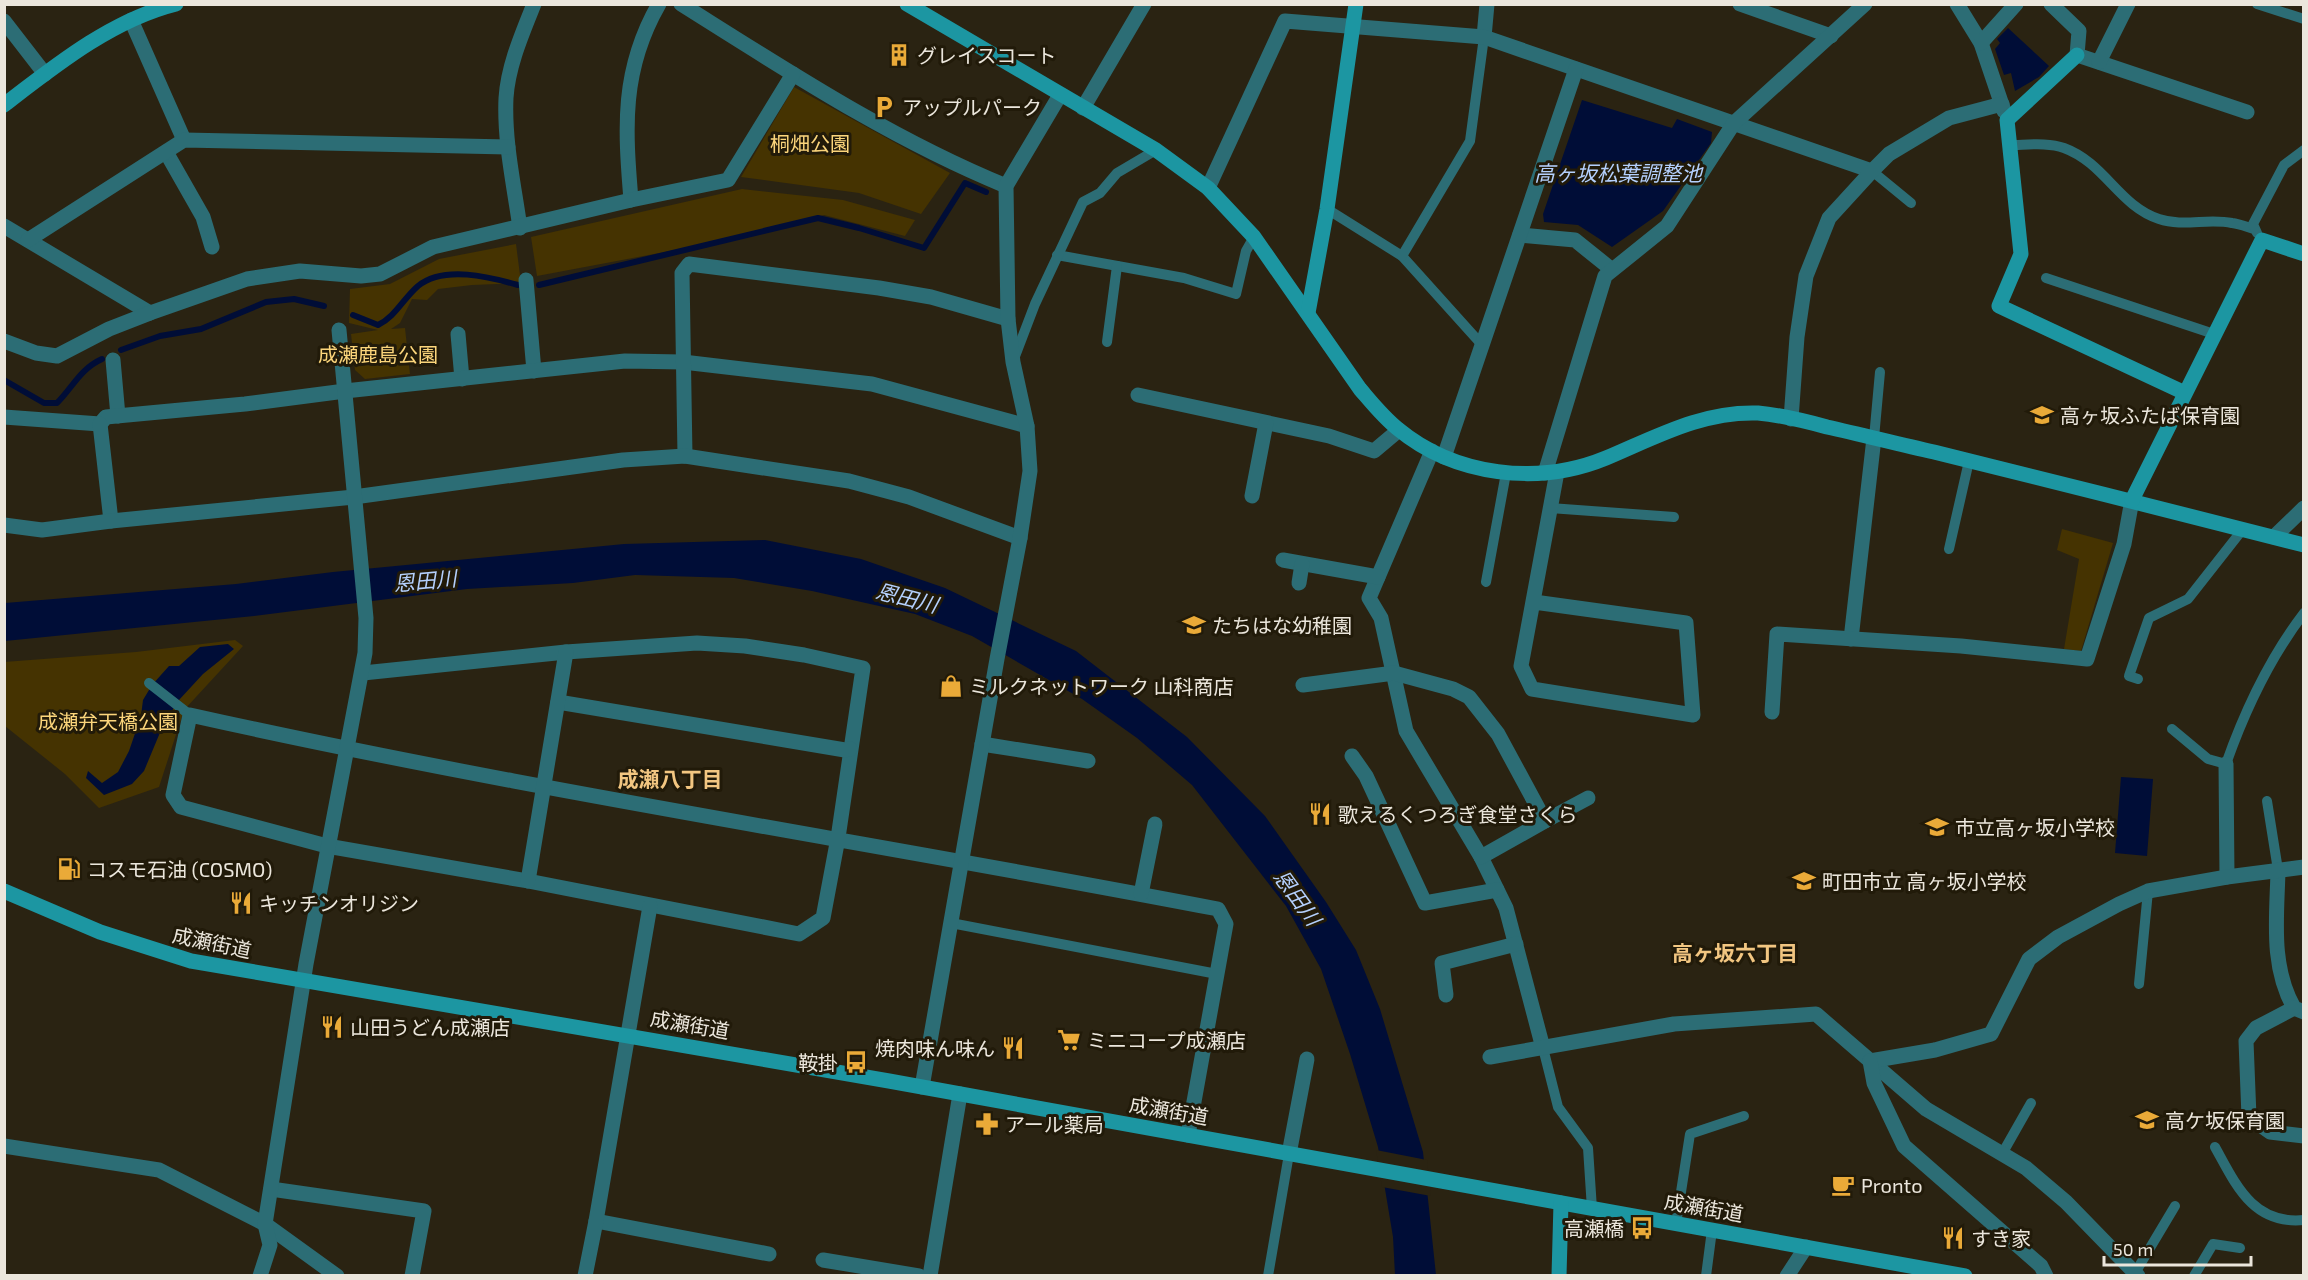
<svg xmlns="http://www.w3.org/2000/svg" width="2308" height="1280" viewBox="0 0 2308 1280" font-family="'Exo 2','Noto Sans JP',sans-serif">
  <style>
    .green { fill: #453301 }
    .water { fill: #000d37 }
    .pier { fill: #2a2312 }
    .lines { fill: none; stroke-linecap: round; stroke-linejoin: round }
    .stream { stroke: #000d37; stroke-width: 6 }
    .lane { stroke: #2c6d75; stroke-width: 10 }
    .street { stroke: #2c6d75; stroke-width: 15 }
    .secondary { stroke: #1c96a2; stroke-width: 15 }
    .labels { text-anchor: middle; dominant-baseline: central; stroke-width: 6; stroke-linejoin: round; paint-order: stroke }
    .poi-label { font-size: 20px; fill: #ebe6dc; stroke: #211a09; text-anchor: start }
    .park-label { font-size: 20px; fill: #fbd57b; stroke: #211a09 }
    .street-label { font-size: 20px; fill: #ebe6dc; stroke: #211a09 }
    .water-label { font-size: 21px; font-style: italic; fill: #b4d0fd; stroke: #211a09 }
    .neighbourhood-label { font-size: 21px; font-weight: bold; fill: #f2c681; stroke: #211a09 }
  </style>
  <rect width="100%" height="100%" fill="#2a2312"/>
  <g class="green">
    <path d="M794 87 950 173 921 214 859 193 741 177Z"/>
    <path d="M742 189 843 200 915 220 905 236 824 215 686 248 537 276 531 237Z"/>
    <path d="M516 244 521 283 472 285 438 289 427 300 412 299 400 323 391 329 405 328 410 374 365 379 355 370 351 334 378 330 349 323 350 289 390 284 439 259Z"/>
    <path d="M2062 529 2113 543 2081 651 2064 649 2079 559 2057 550Z"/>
    <path d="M235 640 243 646 184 710 159 787 99 808 65 774 5 726 4 662 136 652Z"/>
  </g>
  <g class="water">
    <path d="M2008 28 2049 66 2039 77 2015 91 2011 73 2004 75 1995 49 2000 43 1997 39Z"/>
    <path d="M1582 100 1672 128 1677 119 1712 132 1711 143 1663 211 1612 247 1578 225 1544 222 1543 214Z"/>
    <path d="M765 540 861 559 945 588 1076 651 1187 737 1265 816 1326 902 1356 950 1380 1009 1423 1152 1436 1275H1395L1393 1237 1378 1147 1350 1054 1321 969 1286 906 1192 785 1137 738 1082 699 972 636 915 614 812 591 734 578 635 575 573 583 467 589 254 616 5 641V603L236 584 333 572 624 544Z"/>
    <path d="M228 644 234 649 203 674 179 700 164 723 144 771 132 784 104 795 86 778 88 771 102 783 118 772 129 751 141 716 143 700 152 685 169 666H179L200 647Z"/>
    <path d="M2121 777 2153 779 2147 856 2115 853Z"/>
  </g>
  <path class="pier" d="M1376 1150 1427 1160 1431 1196 1382 1187Z"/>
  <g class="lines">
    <g class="stream">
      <path d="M539 285 818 218 859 228 924 248 965 183 986 192"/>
      <path d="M353 315 378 325C395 317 403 299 418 286 444 265 490 277 518 285"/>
      <path d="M121 350 160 336 201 329 266 302 294 299 324 306"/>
      <path d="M4 380 44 403H57C73 387 80 369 102 359"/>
    </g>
    <g class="lane">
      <path d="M2257 4 2304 19"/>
      <path d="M2009 145C2026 145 2048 142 2064 148 2105 163 2119 206 2159 219 2183 227 2208 218 2232 223 2240 224 2247 227 2254 229"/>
      <path d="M1872 171 1911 203"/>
      <path d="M1327 209 1402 256 1483 346"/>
      <path d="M2257 233 2253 224 2284 165 2304 150"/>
      <path d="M1057 255 1184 278 1236 294 1246 251 1254 237"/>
      <path d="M1402 256 1470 141 1484 37"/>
      <path d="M2046 278 2214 334"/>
      <path d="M1107 342 1117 266"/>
      <path d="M1014 359 1035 304 1083 202 1100 193 1117 173 1156 150"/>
      <path d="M1874 438 1880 372"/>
      <path d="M1550 508 1674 517"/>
      <path d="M1949 549 1969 461"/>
      <path d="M1486 582 1506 473"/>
      <path d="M2138 679 2129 676 2149 618 2188 599 2243 529"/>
      <path d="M149 683 190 715"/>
      <path d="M2172 729 2208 759 2226 764C2245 710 2269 659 2304 613"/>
      <path d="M2267 801 2278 870"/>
      <path d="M951 923 1217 974"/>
      <path d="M2139 984 2148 891"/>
      <path d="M1543 1048 1558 1107 1588 1148 1592 1209"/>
      <path d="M2215 1147C2236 1185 2253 1225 2304 1220"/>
      <path d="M2002 1154 2031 1103"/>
      <path d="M1676 1224 1690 1134 1744 1116"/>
      <path d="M2135 1273 2175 1206"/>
      <path d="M1268 1276 1289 1154"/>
      <path d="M1706 1276 1712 1230"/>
      <path d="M2194 1276 2213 1244 2240 1248"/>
    </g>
    <g class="street">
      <path d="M681 4C786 70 891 139 1006 186"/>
      <path d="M1740 4 1831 36"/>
      <path d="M1957 4 1981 43 2004 111"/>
      <path d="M2051 4 2079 31 2077 55 2247 112"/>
      <path d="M131 20 184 140"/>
      <path d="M4 21 45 74"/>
      <path d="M1484 37 1487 4"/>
      <path d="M1981 43 2016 4"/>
      <path d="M2099 62 2128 4"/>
      <path d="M1083 108 1144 4"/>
      <path d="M166 152 203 217 212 247"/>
      <path d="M1208 188 1285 21 1484 37 1872 171"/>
      <path d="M631 200C625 128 621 70 659 4"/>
      <path d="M4 226 150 313"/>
      <path d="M520 228C514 185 504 141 506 98 508 66 522 34 534 4"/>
      <path d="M1520 235 1575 240 1611 269"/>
      <path d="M28 240 184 140 508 147"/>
      <path d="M526 280 534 371"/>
      <path d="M458 334 462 379"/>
      <path d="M4 341 36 353 57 356 109 329 150 313 247 279 300 271 361 276 380 274 433 247 631 200 728 180 793 74"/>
      <path d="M113 360 118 416"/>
      <path d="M1138 395 1329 436 1374 451 1399 430"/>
      <path d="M4 417 100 424 106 417 245 404 345 391 625 361 683 362 872 384 1027 426"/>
      <path d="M1791 419 1797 337 1806 276 1829 218 1872 171 1889 154 1949 118 2002 104"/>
      <path d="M100 424 111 521"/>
      <path d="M1432 451 1369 598 1381 618 1406 731 1481 857 1506 908 1543 1048"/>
      <path d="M685 456 682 273 689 264 879 288 931 297 1008 319"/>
      <path d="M1444 457 1576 69"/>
      <path d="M1545 473 1605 276 1667 226 1734 123 1865 4"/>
      <path d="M1252 496 1266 423"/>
      <path d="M4 525 42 530 111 521 354 497 623 460 685 456 849 481 909 497 1020 538"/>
      <path d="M2274 537 2304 508"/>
      <path d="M1283 560 1378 577"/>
      <path d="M1299 583 1302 564"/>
      <path d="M1534 602 1686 623 1693 715 1532 689 1521 666 1557 472"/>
      <path d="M1851 639 1874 438"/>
      <path d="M363 673 566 652 697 643 745 646 804 655 863 668 838 838 823 918 799 934 528 881 327 846 181 807 173 795 190 715C530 791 876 843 1218 909L1226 924 1188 1135"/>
      <path d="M1303 685 1394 673 1453 689 1469 697 1498 734 1545 821 1481 857"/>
      <path d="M558 702 845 750 850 749"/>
      <path d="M1772 712 1777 634 1961 646 2087 659 2124 544 2132 500"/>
      <path d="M982 744 1088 761"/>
      <path d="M1352 756 1366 776 1425 903 1497 890"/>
      <path d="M2226 764 2227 877"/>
      <path d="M1545 821 1588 798"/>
      <path d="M2278 870C2277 917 2270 965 2294 1008L2304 1012"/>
      <path d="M528 881 566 652"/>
      <path d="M1141 894 1155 824"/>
      <path d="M1446 995 1442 963 1516 944"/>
      <path d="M2294 1008 2256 1028 2246 1041 2249 1117 2270 1132 2304 1136"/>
      <path d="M1490 1057 1674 1024 1816 1014 1926 1109 2026 1168 2066 1202 2138 1276"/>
      <path d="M1870 1061 1935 1050 1991 1034 2029 959 2058 937 2119 904 2148 891 2227 877 2304 867"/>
      <path d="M1870 1061 1874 1083 1904 1146 2041 1266 2046 1276"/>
      <path d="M922 1087 997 659 1020 538 1030 471 1027 426 1013 362 1008 319 1006 186 1060 95"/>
      <path d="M4 1146 159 1170 265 1224 337 1276"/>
      <path d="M1289 1154 1307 1059"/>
      <path d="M271 1189 424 1211 412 1276"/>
      <path d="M596 1221 769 1254"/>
      <path d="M823 1260 919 1276"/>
      <path d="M260 1276 270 1245 265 1224 306 964 365 653 366 618 339 330"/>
      <path d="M585 1276 596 1221 650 906"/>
      <path d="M930 1276 960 1094"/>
      <path d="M1787 1276 1806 1247"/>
    </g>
    <g class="secondary">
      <path d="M907 4 1156 150 1208 188 1254 237 1360 389C1372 403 1383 417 1398 429 1455 476 1538 486 1606 458 1656 437 1702 411 1758 413 1781 415 1805 421 1827 427 1863 435 1898 444 1934 452 2058 482 2180 514 2304 545"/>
      <path d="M2077 55 2007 120 2021 254 1999 306 2185 393"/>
      <path d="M4 105C56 65 112 20 176 4"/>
      <path d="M1308 313 1327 209 1356 4"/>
      <path d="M2132 500 2262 240 2304 254"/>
      <path d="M4 891 100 932 191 961 889 1081 1965 1276"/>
      <path d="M1559 1276 1561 1203"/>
    </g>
  </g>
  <defs>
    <g id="building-bare" transform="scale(1.8)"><path d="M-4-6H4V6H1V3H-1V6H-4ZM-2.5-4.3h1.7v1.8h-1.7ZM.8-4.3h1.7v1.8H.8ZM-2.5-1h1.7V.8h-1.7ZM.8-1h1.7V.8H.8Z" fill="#eaaa38" stroke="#211a09" stroke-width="2.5" paint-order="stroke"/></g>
    <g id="parking-bare" transform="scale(1.8)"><path d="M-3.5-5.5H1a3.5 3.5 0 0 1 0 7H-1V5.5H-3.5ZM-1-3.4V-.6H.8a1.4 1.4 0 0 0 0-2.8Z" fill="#eaaa38" stroke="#211a09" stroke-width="2.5" paint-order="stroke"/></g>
    <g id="school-bare" transform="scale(1.8)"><path d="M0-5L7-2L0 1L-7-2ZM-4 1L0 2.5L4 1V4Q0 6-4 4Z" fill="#eaaa38" stroke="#211a09" stroke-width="2.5" paint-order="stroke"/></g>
    <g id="shop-bare" transform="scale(1.8)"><path d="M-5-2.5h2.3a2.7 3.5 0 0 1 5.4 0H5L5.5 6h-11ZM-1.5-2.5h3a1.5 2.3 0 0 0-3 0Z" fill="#eaaa38" stroke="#211a09" stroke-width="2.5" paint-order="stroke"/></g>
    <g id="restaurant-bare" transform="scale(1.8)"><path d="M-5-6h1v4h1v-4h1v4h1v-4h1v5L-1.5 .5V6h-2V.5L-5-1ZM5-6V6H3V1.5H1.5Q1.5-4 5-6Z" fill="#eaaa38" stroke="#211a09" stroke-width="2.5" paint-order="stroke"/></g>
    <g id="fuel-bare" transform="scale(1.8)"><path d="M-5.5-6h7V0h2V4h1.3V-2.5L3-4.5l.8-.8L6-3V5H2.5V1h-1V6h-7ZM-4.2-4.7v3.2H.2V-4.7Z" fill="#eaaa38" stroke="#211a09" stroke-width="2.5" paint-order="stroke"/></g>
    <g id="supermarket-bare" transform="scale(1.8)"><path d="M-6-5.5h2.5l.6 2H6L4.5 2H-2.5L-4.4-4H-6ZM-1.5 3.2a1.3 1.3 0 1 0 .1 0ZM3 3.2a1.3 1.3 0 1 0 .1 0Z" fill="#eaaa38" stroke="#211a09" stroke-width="2.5" paint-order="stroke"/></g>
    <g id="bus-bare" transform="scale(1.8)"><path d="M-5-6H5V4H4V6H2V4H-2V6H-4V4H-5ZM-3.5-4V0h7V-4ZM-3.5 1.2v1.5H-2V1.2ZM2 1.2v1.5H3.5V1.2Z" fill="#eaaa38" stroke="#211a09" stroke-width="2.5" paint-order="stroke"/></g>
    <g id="pharmacy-bare" transform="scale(1.8)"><path d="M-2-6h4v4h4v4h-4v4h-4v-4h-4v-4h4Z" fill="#eaaa38" stroke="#211a09" stroke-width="2.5" paint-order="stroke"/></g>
    <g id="cafe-bare" transform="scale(1.8)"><path d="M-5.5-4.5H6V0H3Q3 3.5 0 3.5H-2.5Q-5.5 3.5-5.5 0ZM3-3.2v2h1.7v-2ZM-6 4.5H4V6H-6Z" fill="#eaaa38" stroke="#211a09" stroke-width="2.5" paint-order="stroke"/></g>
  </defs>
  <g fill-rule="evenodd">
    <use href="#building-bare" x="899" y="55"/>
    <use href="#parking-bare" x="884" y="107"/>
    <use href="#school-bare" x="2042" y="415"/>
    <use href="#school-bare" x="1194" y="625"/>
    <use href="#shop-bare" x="951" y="686"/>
    <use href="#restaurant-bare" x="1320" y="814"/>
    <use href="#school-bare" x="1937" y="827"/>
    <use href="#fuel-bare" x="69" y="869"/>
    <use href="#school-bare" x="1804" y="881"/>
    <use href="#restaurant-bare" x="241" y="903"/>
    <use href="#restaurant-bare" x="332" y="1027"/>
    <use href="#supermarket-bare" x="1069" y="1040"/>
    <use href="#restaurant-bare" x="1013" y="1048"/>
    <use href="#bus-bare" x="856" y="1062"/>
    <use href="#school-bare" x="2147" y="1120"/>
    <use href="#pharmacy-bare" x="987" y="1124"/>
    <use href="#cafe-bare" x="1843" y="1185"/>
    <use href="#bus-bare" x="1642" y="1228"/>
    <use href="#restaurant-bare" x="1953" y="1238"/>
  </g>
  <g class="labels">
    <g class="poi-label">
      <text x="917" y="55">グレイスコート</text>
      <text x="902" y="107">アップルパーク</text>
      <text x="2060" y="415">高ヶ坂ふたば保育園</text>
      <text x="1212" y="625">たちはな幼稚園</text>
      <text x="969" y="686">ミルクネットワーク 山科商店</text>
      <text x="1338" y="814">歌えるくつろぎ食堂さくら</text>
      <text x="1955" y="827">市立高ヶ坂小学校</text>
      <text x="87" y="869">コスモ石油 (COSMO)</text>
      <text x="1822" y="881">町田市立 高ヶ坂小学校</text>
      <text x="259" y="903">キッチンオリジン</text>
      <text x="350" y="1027">山田うどん成瀬店</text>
      <text x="1087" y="1040">ミニコープ成瀬店</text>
      <text x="995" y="1048" text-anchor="end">焼肉味ん味ん</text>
      <text x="838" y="1062" text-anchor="end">鞍掛</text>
      <text x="2165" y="1120">高ケ坂保育園</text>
      <text x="1005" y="1124">アール薬局</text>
      <text x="1861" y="1185">Pronto</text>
      <text x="1624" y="1228" text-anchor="end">高瀬橋</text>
      <text x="1971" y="1238">すき家</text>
    </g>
    <g class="park-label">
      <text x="810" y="143">桐畑公園</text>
      <text x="378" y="354">成瀬鹿島公園</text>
      <text x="108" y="721">成瀬弁天橋公園</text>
    </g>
    <g class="street-label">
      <text transform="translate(212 942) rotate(12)">成瀬街道</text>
      <text transform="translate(690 1024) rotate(10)">成瀬街道</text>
      <text transform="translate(1169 1110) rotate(10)">成瀬街道</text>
      <text transform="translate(1704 1207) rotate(10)">成瀬街道</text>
    </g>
    <g class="water-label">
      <text x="1618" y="172">高ヶ坂松葉調整池</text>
      <text transform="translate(425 580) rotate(-5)">恩田川</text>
      <text transform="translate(907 597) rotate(14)">恩田川</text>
      <text transform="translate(1298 897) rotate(54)">恩田川</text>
    </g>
    <g class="neighbourhood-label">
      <text x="670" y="778">成瀬八丁目</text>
      <text x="1735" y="952">高ヶ坂六丁目</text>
    </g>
  </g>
  <rect width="2308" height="1280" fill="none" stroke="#ebe6dc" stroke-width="12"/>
  <path d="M2104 1256v9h147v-9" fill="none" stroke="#ebe6dc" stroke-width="3"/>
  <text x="2113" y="1256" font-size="18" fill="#ebe6dc" stroke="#211a09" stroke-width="4.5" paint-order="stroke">50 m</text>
</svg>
